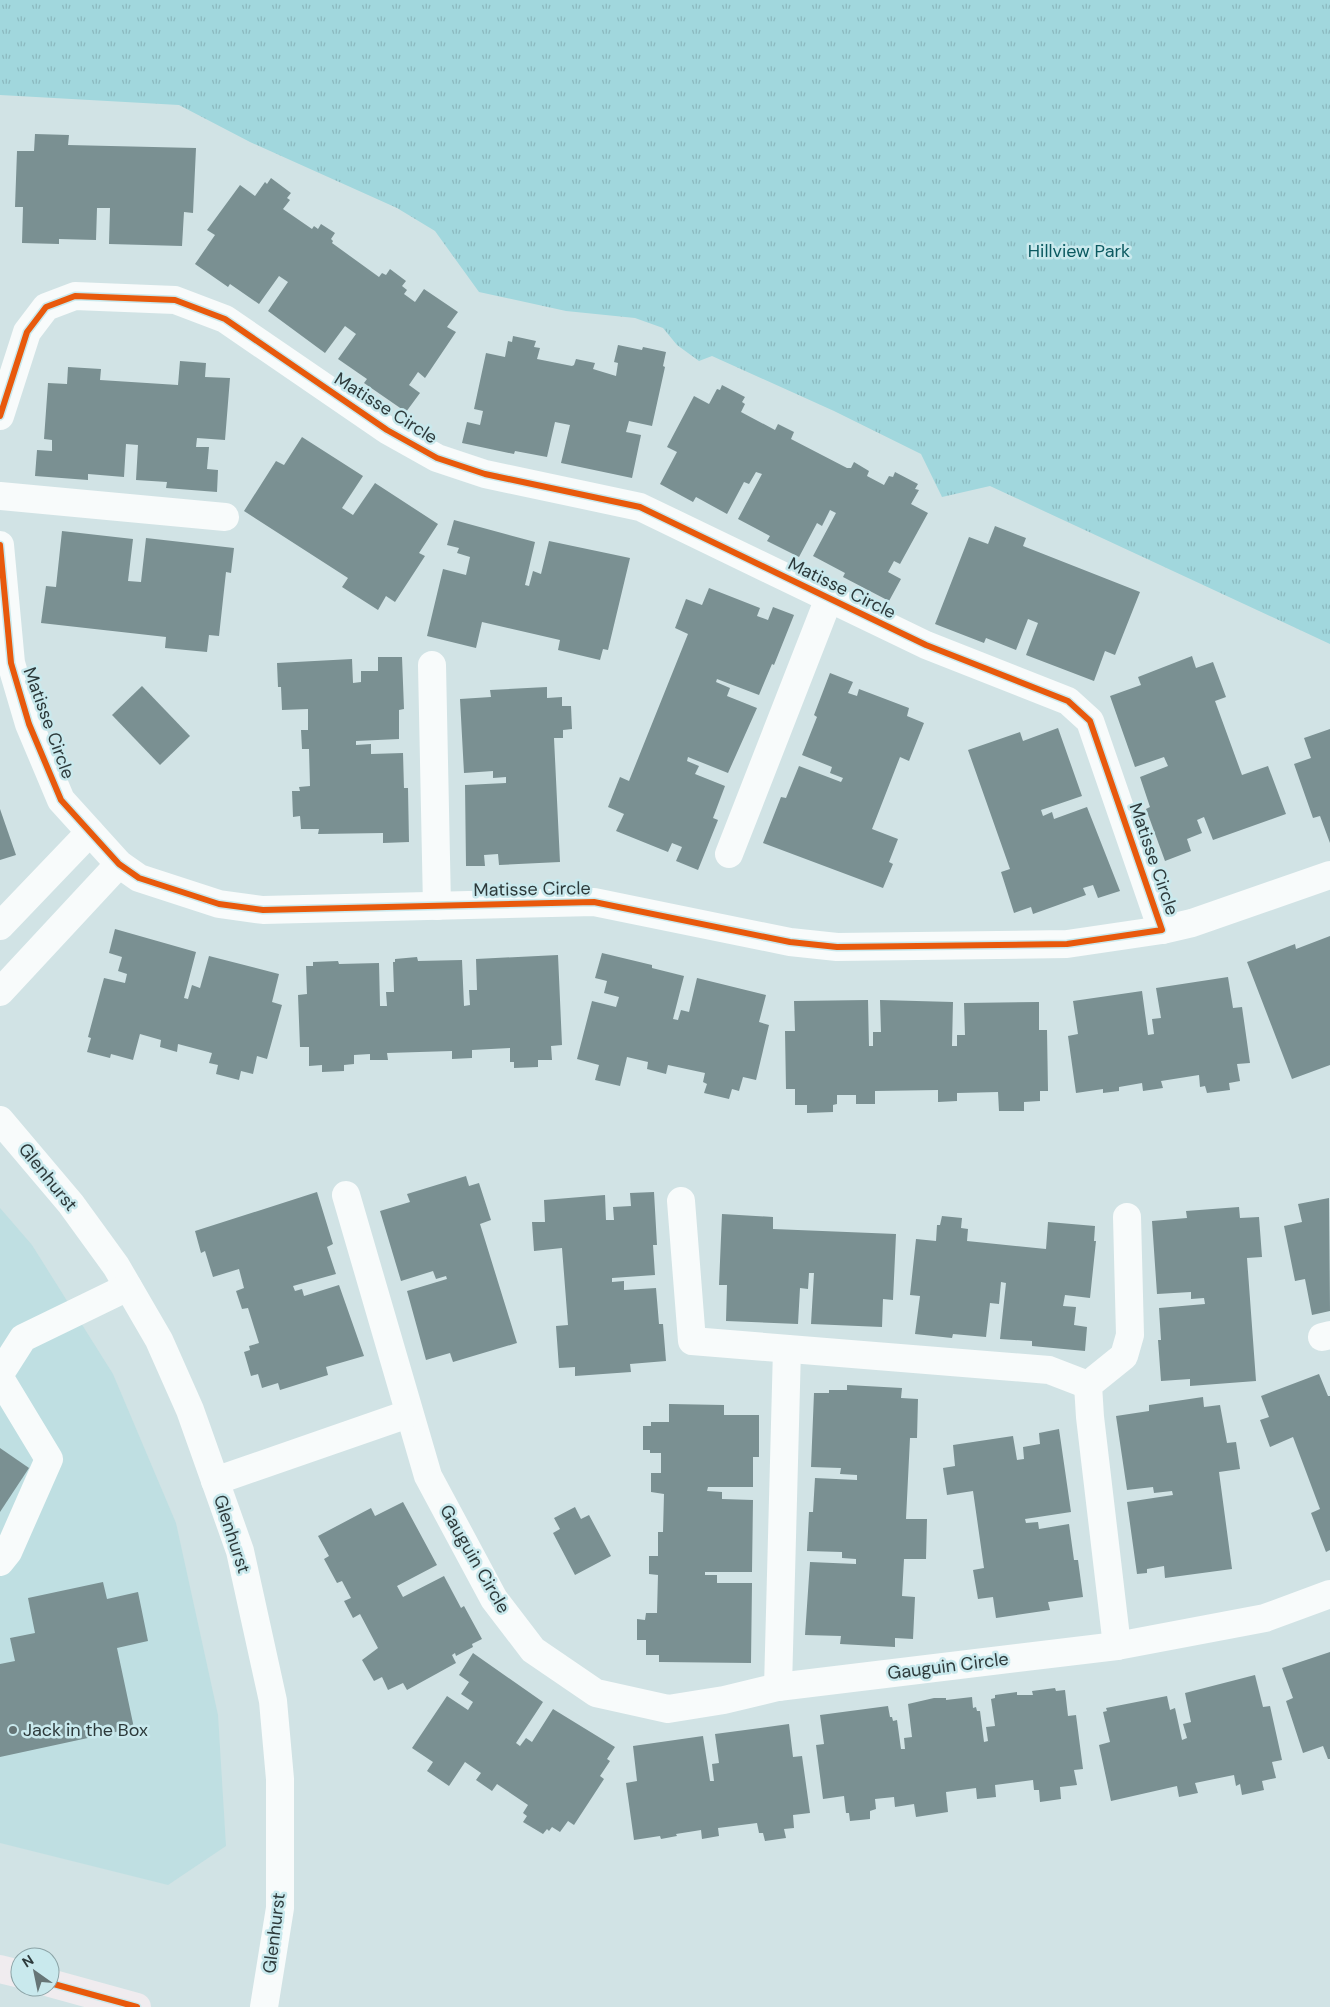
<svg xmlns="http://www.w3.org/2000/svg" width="1330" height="2007" viewBox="0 0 1330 2007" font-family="'DM Sans',sans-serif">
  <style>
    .built { fill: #bfdfe2 }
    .grass { fill: url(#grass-tufts) }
    .building { fill: #7a9092 }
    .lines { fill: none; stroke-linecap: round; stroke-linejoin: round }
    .minor { stroke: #f8fbfb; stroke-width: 28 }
    .major { stroke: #f0ecef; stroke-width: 28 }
    .cycleway-casing { stroke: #c9e9ed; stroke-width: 9 }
    .cycleway { stroke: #e8590c; stroke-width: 6 }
    .poi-dot { fill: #667576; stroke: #c9e9ed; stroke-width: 2 }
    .labels { text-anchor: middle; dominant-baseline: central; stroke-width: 5; stroke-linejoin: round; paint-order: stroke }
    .park-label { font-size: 18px; fill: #0b5960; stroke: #c9e9ed }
    .street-label { font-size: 18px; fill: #2d3a3b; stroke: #c9e9ed }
    .poi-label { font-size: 18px; fill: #2d3a3b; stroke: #c9e9ed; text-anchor: start }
  </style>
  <defs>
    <pattern id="grass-tufts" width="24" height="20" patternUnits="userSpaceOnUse" patternTransform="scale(1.25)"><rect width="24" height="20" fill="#a1d7dd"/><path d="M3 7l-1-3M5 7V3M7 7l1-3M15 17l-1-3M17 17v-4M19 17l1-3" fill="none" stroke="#8bb9bf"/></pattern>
  </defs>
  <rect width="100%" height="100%" fill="#d1e3e5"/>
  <path class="built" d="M0 1208 32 1245 113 1374 176 1523 218 1715 226 1846 168 1885 0 1843Z"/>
  <path class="grass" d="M0 0H1330V644L990 486 942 497 921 454 834 411 712 356 699 361 677 345 663 328 635 318 566 311 479 292 435 231 397 208 250 142 179 105 0 95Z"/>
  <g class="building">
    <path d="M35 134 69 135 68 145 196 148 193 213 184 212 182 246 109 244 110 208H97L96 240 59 239V244L22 243 23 207H15L17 151H34Z"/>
    <path d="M271 178 291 193 287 198 290 200 283 209 312 229 314 226 318 229 321 224 335 233 331 239 333 241 332 243 379 277 382 273 386 275 390 269 406 281 402 286 407 290 404 294 415 302 424 289 458 312 447 327 456 332 425 378 418 372 409 385 420 393 406 412 364 383 367 379 338 359 356 334 345 326 325 353 268 311 288 282 279 276 259 304 230 284 228 287 195 264 215 235 207 230 240 185 255 196 265 182 267 184Z"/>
    <path d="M513 336 536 341 534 347 540 348 537 359 572 366 574 365 576 359 595 363 593 369 616 376 618 363 614 362 618 345 642 350 643 347 666 352 663 366 665 367 652 426 629 421 626 432 641 435 632 478 561 463 570 425 555 422 547 457 515 451 514 454 462 443 467 422 480 425 483 411 474 409 486 353 505 357 508 341 512 342Z"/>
    <path d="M180 361 206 363 205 377 230 378 225 440 197 438 196 447H209L207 469 218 470 217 492 166 488 167 482 136 480 138 445 126 444 124 477 88 474V480L35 476 37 450 52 451V440L44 439 48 383 67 384 68 367 101 369 100 380 178 385Z"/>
    <path d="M722 385 745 397 742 402 745 404 741 412 775 430 778 424 794 432 791 439 847 468H851L854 462 869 471 867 476 884 485 889 476 893 477 895 472 918 484 915 489 919 490 911 504 928 513 900 564 894 561 888 572 901 579 889 601 843 577 845 573 813 556 836 513 830 510 822 526 817 523 799 557 767 541 770 536 738 519 762 474 756 472 749 484 744 482 727 514 696 497 693 502 660 484 677 452 667 447 694 396 709 404 717 389 720 390Z"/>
    <path d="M302 437 363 476 342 508 353 515 375 483 438 524 419 553 425 556 395 602 386 596 378 610 342 587 348 578 244 511 276 461 284 465Z"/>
    <path d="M454 520 535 542 525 585 529 586 533 571 541 574 549 541 630 558 608 650 603 649 600 660 558 650 560 640 482 622 476 648 427 636 443 569 466 575 470 557 457 553 459 548 447 545Z"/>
    <path d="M995 526 1026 538 1023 546 1140 592 1115 655 1105 651 1094 681 1026 655 1038 623 1028 619 1016 650 986 638 984 643 935 624 969 537 988 544Z"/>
    <path d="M62 531 133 539 128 581 141 582 146 538 234 548 231 573 226 572 219 636 209 635 207 652 165 648 166 637 41 623 46 586 56 587Z"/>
    <path d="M709 588 760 608 757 616 768 620 773 607 794 615 774 665 772 664 759 695 717 679 716 682 730 688 727 696 757 708 728 773 688 757 687 761 699 766 695 774 725 786 713 818 718 820 698 870 676 861 682 847 672 843 668 852 616 831 624 814 608 807 620 777 629 781 688 634 675 628 686 599 702 605Z"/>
    <path d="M1192 656 1196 668 1213 662 1226 697 1215 701 1242 775 1268 766 1286 814 1213 840 1204 817 1197 820 1202 833 1187 839 1191 851 1165 861 1146 809 1150 807 1140 777 1168 766 1164 757 1135 767 1110 696 1141 685 1138 677Z"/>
    <path d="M378 657H402L404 709 399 710V739L356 741V745L371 744V754L403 753 404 788H408L409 842 383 843V833L318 834 319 829H301L300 816 293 817 292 791H300L299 787 310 786 309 749H302L301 730H308V709L282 710 281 687H278L277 663 352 659 353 683 361 682V671H378Z"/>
    <path d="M830 673 853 682 848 693 857 696 859 689 909 708 907 716 924 723 909 761 900 757 872 829 898 839 889 862 893 864 883 888 763 843 781 797 786 798 799 766 841 782 843 778 830 773 832 767 802 755 817 717 814 715Z"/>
    <path d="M142 686 190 736 160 765 112 715Z"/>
    <path d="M547 687V698L562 697V706H571L572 729 563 730V738H554L560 862 499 865 498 854 484 855 485 866H466L465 785 506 783V777L493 778V771L464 773 460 699 491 697 490 690Z"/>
    <path d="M1058 728 1082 796 1041 810 1043 816 1052 812 1054 819 1087 807 1120 891 1098 898 1093 885 1083 888 1086 895 1033 914 1031 907 1014 913 1001 872 1010 869 968 750 1020 732 1023 741Z"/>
    <path d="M1330 729V843L1320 816 1313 818 1294 764 1311 758 1304 738Z"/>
    <path d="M0 809 16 855 0 860Z"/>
    <path d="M115 929 196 952 184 998 188 999 192 985 200 988 209 956 279 974 272 1002 282 1005 267 1059 257 1056 253 1074 241 1071 239 1080 216 1074 218 1065 209 1063 212 1053 178 1044 177 1052 160 1047 161 1040 140 1034 133 1060 111 1054 110 1058 87 1052 91 1038 88 1037 104 978 125 983 127 974 118 971 122 957 109 953Z"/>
    <path d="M1330 936V1065L1292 1079 1247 962 1295 944 1296 949Z"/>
    <path d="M602 953 652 965V968L684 976 673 1019 678 1020 681 1010 689 1012 697 978 766 995 759 1022 769 1025 756 1080 743 1077 739 1091 732 1089 729 1099 704 1093 707 1084 703 1082 705 1073 668 1065 666 1074 647 1069 648 1062 627 1057 620 1086 595 1080 599 1065 577 1059 592 1001 616 1007 619 997 604 993 607 981 595 978Z"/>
    <path d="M558 955 562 1045 551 1046 552 1060H538V1067L514 1068V1062H510V1048L472 1050V1058L452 1059V1051L387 1053 388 1060H370V1054L354 1055V1064L344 1065V1071L322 1072V1065L309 1066V1047H300L298 995 307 994 306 966H313V962L338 961 339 964 379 963 380 1006H387L386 992H394L393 962H395V959L417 957 418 961 462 960 464 1006 470 1005 469 990H477L476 959Z"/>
    <path d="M1228 977 1233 1008 1242 1007 1250 1063 1237 1064 1240 1081 1229 1083 1230 1090 1207 1093 1205 1086 1200 1087 1199 1075 1161 1081 1163 1088 1143 1091 1142 1083 1119 1087V1091L1103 1093V1089L1076 1093 1068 1036 1078 1034 1073 1001 1142 991 1148 1035 1154 1034 1152 1019 1161 1018 1156 988Z"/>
    <path d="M868 1000 869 1046H873V1032H881L880 1000 953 1002 952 1046H957V1035H965L964 1003 1039 1002V1030H1047L1048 1091H1040V1101L1024 1102V1111H999L998 1092 957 1093V1101L938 1102V1090L875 1091V1104H856V1095H837V1104L833 1105V1112L807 1113V1105H795V1089H786L785 1031H795L794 1001Z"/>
    <path d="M466 1176 469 1186 479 1183 491 1220 480 1224 517 1343 453 1362 450 1353 426 1360 407 1291 447 1279 446 1276 436 1279 433 1271 401 1281 380 1211 410 1202 407 1194Z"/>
    <path d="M317 1192 333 1244 327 1247 336 1274 293 1286 295 1291 302 1289 304 1296 339 1285 364 1356 326 1367 328 1375 280 1390 278 1383 262 1388 258 1374 251 1376 244 1352 250 1350 249 1346 259 1343 248 1308 242 1309 236 1291 244 1288 239 1269 213 1277 205 1251 201 1253 195 1231Z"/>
    <path d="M654 1192 657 1245H653L655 1275 612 1278V1282L624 1281V1290L656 1288 659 1324H663L666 1361 630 1364 631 1372 575 1376V1367L559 1368 556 1326 568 1325 562 1248 534 1251 532 1222H545L544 1200 605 1195 606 1220H614L613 1207 631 1206 630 1193Z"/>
    <path d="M1329 1198 1330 1311 1312 1315 1305 1279 1295 1281 1284 1226 1302 1222 1298 1204Z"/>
    <path d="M1239 1207 1240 1218 1259 1217 1262 1257 1247 1258 1256 1381 1190 1386V1379L1161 1381 1158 1340H1161L1159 1308 1205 1304 1204 1298 1191 1299V1292L1157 1294 1152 1221 1187 1218 1186 1211Z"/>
    <path d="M722 1214 773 1217V1229L896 1234 893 1300 883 1299 882 1327 811 1324 814 1273H809L808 1289 800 1288 798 1324 726 1321 727 1285H719Z"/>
    <path d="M942 1216 962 1218 961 1228 968 1229 967 1241 1046 1249 1048 1222 1095 1226 1094 1241H1096L1090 1298 1065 1295 1063 1306 1076 1307 1074 1325 1087 1327 1085 1351 1032 1346V1341L1000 1339 1006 1283 1001 1282 999 1304 990 1303 986 1337 953 1334 952 1338 915 1334 920 1296 910 1295 916 1239 936 1241 937 1225H940Z"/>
    <path d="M1319 1374 1328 1396H1330V1550L1326 1552 1311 1513 1320 1509 1293 1437 1270 1447 1260 1420 1269 1417 1261 1396Z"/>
    <path d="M847 1385 902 1388 901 1398 918 1399 917 1438H910L906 1519H927L926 1559H904L902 1596 915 1597 913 1639 895 1638V1647L840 1644 841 1636 805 1635 810 1562 856 1564V1559L842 1558V1552L807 1551 809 1512H813L815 1478 857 1480V1475L840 1474 841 1468 811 1467 814 1393H829V1390H847Z"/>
    <path d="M1203 1397 1204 1407 1220 1405 1227 1443 1236 1442 1240 1469 1219 1472 1232 1569 1165 1578 1164 1566 1147 1569V1573L1137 1574 1127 1502 1173 1495 1172 1491 1154 1493 1153 1487 1127 1490 1116 1416 1149 1411V1405Z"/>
    <path d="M669 1404 724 1405V1415H759V1457H753V1487H708L707 1491 722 1492V1499L753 1500 752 1572H705V1575H717V1583H752L751 1663 659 1662V1655H646V1640H637V1619L645 1620 646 1613H657L658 1575 649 1574V1556H658V1532H663L664 1494 651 1492V1473H661V1453H650V1450H643V1426H651V1422H669Z"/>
    <path d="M1059 1429 1071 1512 1025 1519 1026 1523 1038 1522 1039 1529 1069 1524 1074 1560H1078L1083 1597 1048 1602 1050 1610 996 1618 993 1597 978 1599 973 1570 984 1568 973 1491 947 1495 943 1468 955 1466 953 1445 1013 1436 1017 1460 1024 1459 1023 1447 1040 1444 1039 1433Z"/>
    <path d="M0 1448 29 1468 0 1512Z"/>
    <path d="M403 1502 437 1565 397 1586 403 1597 444 1576 461 1608 464 1606 482 1639 472 1644 473 1647 456 1656 455 1653 452 1655 456 1663 407 1690 403 1683 388 1690 382 1677 374 1681 362 1660 378 1648 360 1614 353 1618 344 1601 351 1598 342 1581 337 1583 324 1559 329 1556 318 1536 371 1508 375 1516Z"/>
    <path d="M575 1507 581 1519 589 1515 611 1556 575 1575 553 1533 560 1529 554 1518Z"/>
    <path d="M103 1582 107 1599 138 1592 148 1641 117 1648 134 1728 0 1757V1664L15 1661 10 1638 35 1633 28 1598Z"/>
    <path d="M1330 1652V1759H1328L1323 1746 1303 1753 1286 1701 1293 1698 1282 1668Z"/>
    <path d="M473 1653 543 1702 516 1743 520 1746 526 1738 532 1742 553 1709 615 1747 607 1759 610 1761 600 1776 604 1779 574 1825 568 1821 560 1832 552 1827 549 1831 547 1829 543 1834 523 1822 527 1816 523 1813 528 1805 497 1784 492 1791 476 1780 481 1773 465 1762 449 1786 427 1771 433 1762 412 1748 447 1696 468 1710 473 1702 461 1694 469 1682 459 1675Z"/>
    <path d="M1255 1675 1263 1707 1270 1706 1282 1760 1272 1762 1276 1778 1262 1781 1264 1790 1242 1795 1240 1784 1236 1786 1234 1775 1195 1783 1198 1793 1179 1797 1177 1786 1111 1801 1099 1745 1110 1742 1103 1712 1107 1711 1106 1708 1167 1696 1170 1710 1175 1708 1182 1740 1187 1738 1183 1724 1191 1722 1185 1693Z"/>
    <path d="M1055 1688 1056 1691 1065 1690 1068 1716 1076 1715 1083 1769 1074 1770 1077 1785 1060 1787 1061 1799 1040 1802 1039 1790H1034L1033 1780 995 1785 996 1797 977 1799 976 1788 946 1792 948 1812 916 1817 914 1804 895 1807 894 1797 875 1799 876 1809 870 1811V1819L850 1821 849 1813H846L844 1796 823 1799 816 1745 824 1744 820 1715 888 1706 890 1717H892L893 1721 897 1720 901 1749H905L904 1738 912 1737 908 1704 934 1698H946V1700L972 1697 973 1708 976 1707 977 1711H980L984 1742 988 1741 986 1727 995 1726 991 1699 995 1698V1695L1017 1692V1695H1033L1032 1691Z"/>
    <path d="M789 1724 793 1757 802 1756 810 1813 793 1815 794 1828 784 1829 786 1838 765 1841 763 1833H759L757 1823 718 1828 719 1836 702 1839 701 1830 676 1834 677 1836 661 1839 660 1836 634 1840 626 1783 637 1781 633 1746 703 1736 710 1781H714L712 1764 719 1763 715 1734Z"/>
  </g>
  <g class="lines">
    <g class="minor">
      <path d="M0 416 27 332 46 307 75 296 175 300 225 319 387 430 437 458 485 474 640 507 926 645 1068 701 1090 721 1162 930 1067 944 837 947 790 942 594 902 263 910 219 904 139 878 119 864 61 800 29 724 11 663 0 545"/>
      <path d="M0 496 225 517"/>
      <path d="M432 665 437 906"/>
      <path d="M729 854 829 598"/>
      <path d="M0 926 90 832"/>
      <path d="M1162 930 1192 923 1330 875"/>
      <path d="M0 992 119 864"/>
      <path d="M0 1120 71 1204 116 1266 159 1340 190 1410 240 1551 273 1701 280 1779V1908L264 2007"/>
      <path d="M346 1195 428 1476 494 1599 533 1650 596 1693 668 1709 724 1700 778 1687 1117 1646 1265 1618 1330 1594"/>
      <path d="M681 1201 692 1341 1049 1370 1088 1385"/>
      <path d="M1322 1337 1330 1335"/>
      <path d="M0 1374 23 1338 128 1287"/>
      <path d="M0 1378 49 1459 8 1552 0 1562"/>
      <path d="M215 1481 408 1414"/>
      <path d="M1117 1646 1090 1417 1088 1385 1124 1356 1130 1335 1127 1217"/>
      <path d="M778 1687 787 1349"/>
    </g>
    <g class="major">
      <path d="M0 1969 20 1974"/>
      <path d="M50 1983 137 2007"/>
    </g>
    <g class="cycleway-casing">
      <g id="cycleway">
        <path d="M0 416 27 332 46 307 75 296 175 300 225 319 387 430 437 458 485 474 640 507 926 645 1068 701 1090 721 1162 930 1067 944 837 947 790 942 594 902 263 910 219 904 139 878 119 864 61 800 29 724 11 663 0 545"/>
        <path d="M50 1983 137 2007"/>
      </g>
    </g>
    <use href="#cycleway" class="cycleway"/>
  </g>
  <circle class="poi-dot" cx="13" cy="1730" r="5"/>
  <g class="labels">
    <g class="park-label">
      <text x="1079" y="251">Hillview Park</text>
    </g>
    <g class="street-label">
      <text transform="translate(386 408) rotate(32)">Matisse Circle</text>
      <text transform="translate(842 588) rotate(26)">Matisse Circle</text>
      <text transform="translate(49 723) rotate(70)">Matisse Circle</text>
      <text transform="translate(1154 859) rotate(71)">Matisse Circle</text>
      <text transform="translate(532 889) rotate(-1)">Matisse Circle</text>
      <text transform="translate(48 1177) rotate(51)">Glenhurst</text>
      <text transform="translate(232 1534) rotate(72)">Glenhurst</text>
      <text transform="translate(475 1559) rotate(60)">Gauguin Circle</text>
      <text transform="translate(948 1666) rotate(-7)">Gauguin Circle</text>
      <text transform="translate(274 1933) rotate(-83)">Glenhurst</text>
    </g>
    <g class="poi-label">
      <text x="23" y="1730">Jack in the Box</text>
    </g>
  </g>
  <g transform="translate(35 1972) rotate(327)"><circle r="24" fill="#c9e9ed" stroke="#8ba3a6"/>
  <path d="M0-4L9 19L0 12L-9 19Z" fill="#667576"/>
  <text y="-8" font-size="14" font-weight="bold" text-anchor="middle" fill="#2d3a3b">N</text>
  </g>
</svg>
